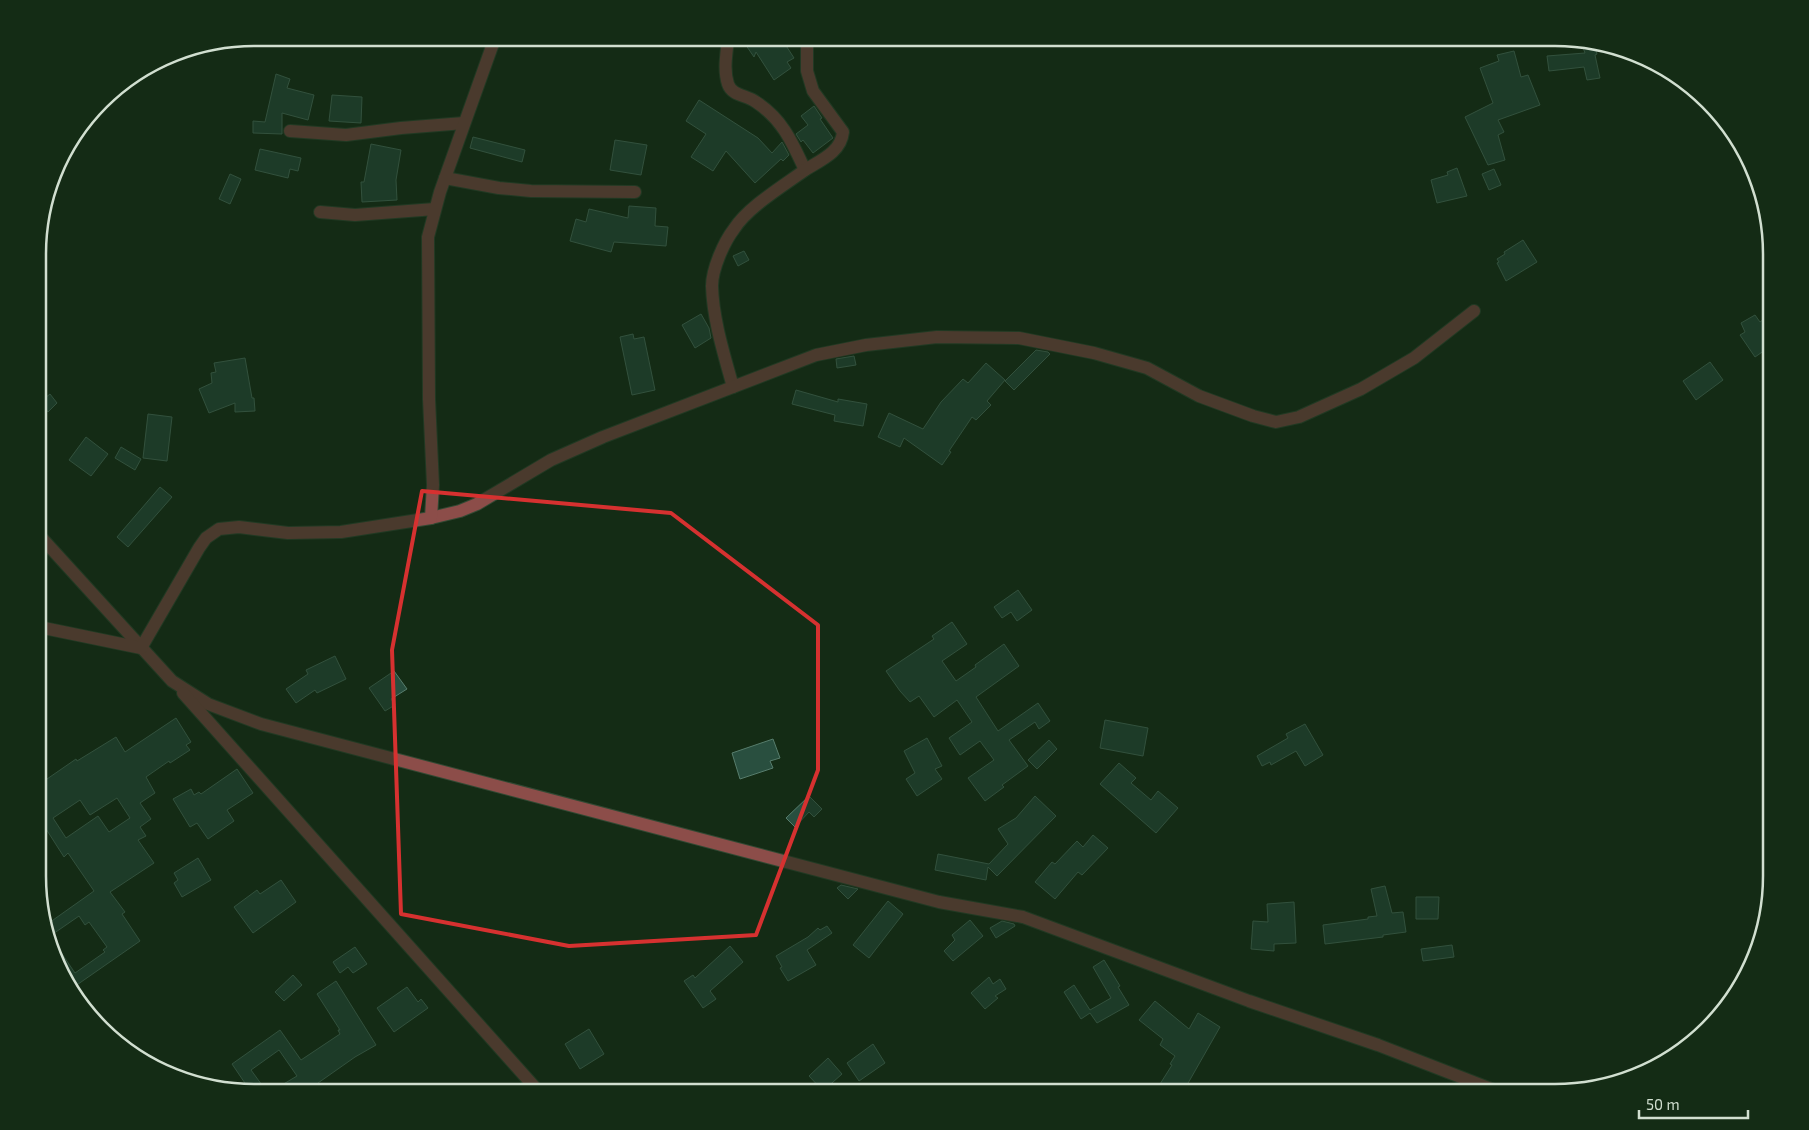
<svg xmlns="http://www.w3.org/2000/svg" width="1809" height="1130" viewBox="0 0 1809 1130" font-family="'Exo 2',sans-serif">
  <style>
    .building { fill: #294f3f; stroke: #577d6c; fill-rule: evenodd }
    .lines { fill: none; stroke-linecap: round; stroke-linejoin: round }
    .minor-casing { stroke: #324933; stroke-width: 14 }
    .minor { stroke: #8c4d49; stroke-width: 12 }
    .marked { fill: none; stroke: #d63130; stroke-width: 4; stroke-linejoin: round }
    .rim { fill: none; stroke: #d1dfd0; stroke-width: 2.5 }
  </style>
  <rect width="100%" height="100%" fill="#142c15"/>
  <g class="building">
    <path d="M741 38H795L785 44 794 58 787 62 791 68 774 80 756 52 754 57Z"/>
    <path d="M1581 42 1594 44 1597 54 1595 55 1600 78 1587 80 1584 67 1549 71 1547 56 1585 53Z"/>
    <path d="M1514 51 1521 77 1528 75 1540 105 1498 120 1504 132 1498 135 1505 160 1488 165 1465 117 1493 103 1480 68 1499 61 1497 55Z"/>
    <path d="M276 74 290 79 287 88 314 95 308 120 282 113V134L253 133V121L265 122Z"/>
    <path d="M332 95 362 97 361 123 329 121Z"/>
    <path d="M699 100 758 138 772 153 782 142 789 155 783 161 781 159 755 183 726 151 713 171 691 157 706 134 686 121Z"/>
    <path d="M814 106 822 118 820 119 833 138 813 153 803 140 801 142 796 134 808 125 801 116Z"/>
    <path d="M473 137 525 150 522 162 470 148Z"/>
    <path d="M615 140 647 145 641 175 610 170Z"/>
    <path d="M371 144 401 150 396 180 397 200 362 202 361 182H364Z"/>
    <path d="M260 149 301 158 298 171 290 169 288 178 255 170Z"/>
    <path d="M1457 168 1467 196 1437 203 1431 180 1448 175 1447 172Z"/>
    <path d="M1494 169 1501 185 1489 190 1482 174Z"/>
    <path d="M230 174 241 179 230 204 219 199Z"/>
    <path d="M629 206 656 208 655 226 668 227 666 246 614 242 611 252 570 241 576 219 586 222 589 209 628 218Z"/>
    <path d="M1523 240 1537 262 1506 281 1497 263 1499 262 1497 259 1505 254 1504 252Z"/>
    <path d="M744 251 749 260 738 266 733 256Z"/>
    <path d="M701 314 709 328 711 338 695 348 682 325Z"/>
    <path d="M1755 315 1760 322 1764 319 1771 329V346L1755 357 1740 335 1745 332 1741 323Z"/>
    <path d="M633 334 634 339 644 337 655 390 632 395 620 337Z"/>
    <path d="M1036 350 1048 352 1050 354 1014 390 1005 381Z"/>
    <path d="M854 356 856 365 837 368 836 359Z"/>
    <path d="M245 358 252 398H254L255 411 235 412V403L209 413 199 389 212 383 211 373 216 372 214 363Z"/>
    <path d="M1710 362 1723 380 1696 400 1683 381Z"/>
    <path d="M986 363 1005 380 987 401 991 405 976 420 972 417 949 451 951 452 942 465 904 438 900 447 878 437 889 413 923 429 941 402 963 379 968 383Z"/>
    <path d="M796 390 838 402V399L867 404 863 426 834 421 835 415 792 404Z"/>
    <path d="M50 394 57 403 48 412 40 402Z"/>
    <path d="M148 414 172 417 167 461 143 458Z"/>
    <path d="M86 437 108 454 91 476 69 460Z"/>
    <path d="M121 447 141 459 135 470 115 458Z"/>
    <path d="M160 487 172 497 128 547 117 537Z"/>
    <path d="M1018 590 1032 610 1017 621 1011 612 1002 618 994 607Z"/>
    <path d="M952 622 967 644 942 661 956 681 976 667 975 665 1004 644 1019 666 976 697 998 731 1038 703 1050 721 1039 729 1035 722 1009 740 1028 766 1002 785 1004 787 985 801 968 778 994 760 980 741 960 755 949 738 972 722 957 700 934 717 919 696 910 702 900 691 886 671 934 639 932 636Z"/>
    <path d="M335 656 346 679 317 693 315 690 296 703 286 689 308 674 306 670Z"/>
    <path d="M394 671 407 689 391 699 395 705 385 711 369 688Z"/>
    <path d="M176 718 191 742 186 745 190 750 170 763 169 761 146 777 155 793 140 803 151 819 140 827 146 836 138 840 154 863 110 892 125 912 122 914 140 941 71 989 67 985 55 950 58 948 75 973 105 952 103 950 107 947 89 922 85 925 79 916 50 936 46 925 94 891 68 853 64 857 39 818V769L47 779 76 759 77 761 116 737 125 752ZM117 798 130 818 109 832 98 816 66 838 53 818 80 800 90 815Z"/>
    <path d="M1105 720 1148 728 1143 756 1100 748Z"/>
    <path d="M1305 724 1323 755 1305 766 1296 751 1271 765 1270 762 1262 766 1257 756 1288 738 1286 734Z"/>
    <path d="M927 738 942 766 935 769 942 779 917 796 906 779 915 773 904 751Z"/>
    <path d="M773 739 780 758 770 761 773 768 740 779 732 753Z"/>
    <path d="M1049 740 1057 749 1037 769 1028 760Z"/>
    <path d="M1119 763 1136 778 1131 783 1151 800 1158 791 1178 808 1156 833 1100 784Z"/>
    <path d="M237 769 253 793 227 810 234 821 208 839 197 823 190 827 173 799 191 789 194 795 199 792 201 794Z"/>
    <path d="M809 796 822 809 814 817 809 812 795 827 786 818Z"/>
    <path d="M1035 796 1056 816 997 876 988 867 986 880 935 870 938 854 989 864 1008 844 998 829 1016 818Z"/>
    <path d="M1093 835 1108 848 1082 875 1078 872 1055 899 1035 882 1052 862 1055 864 1077 841 1083 847Z"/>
    <path d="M198 858 211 880 182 897 174 883 178 880 174 873Z"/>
    <path d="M281 880 296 902 253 933 234 907 257 890 260 894Z"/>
    <path d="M841 885 858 889 848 899 837 888Z"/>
    <path d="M1385 886 1392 913 1403 912 1406 932 1383 935V937L1325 944 1323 925 1368 919V917L1377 916 1371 889Z"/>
    <path d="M1416 897H1439L1438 919H1416Z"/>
    <path d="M888 901 903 914 869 958 853 945Z"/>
    <path d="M1294 902 1296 943 1274 944V951L1251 949 1253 921 1268 922 1267 904Z"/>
    <path d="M970 920 983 936 953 961 944 951 955 940 952 935Z"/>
    <path d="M1002 921 1014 924 1015 926 996 938 990 928Z"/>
    <path d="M827 926 832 933 807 950 816 965 788 981 780 968 782 967 776 956 808 937 818 928 820 930Z"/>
    <path d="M1452 945 1454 957 1423 961 1421 949Z"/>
    <path d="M730 946 743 962 710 991 716 999 703 1008 684 981 693 975 695 978Z"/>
    <path d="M355 947 367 964 353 973 348 967 340 973 333 962Z"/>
    <path d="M1104 960 1120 986 1118 987 1129 1005 1097 1023 1090 1013 1081 1019 1064 992 1074 985 1090 1010 1111 998 1093 967Z"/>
    <path d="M293 975 302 985 284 1001 275 992Z"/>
    <path d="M989 977 993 984 1000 979 1006 989 995 996 998 998 985 1009 971 993Z"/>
    <path d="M336 981 376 1045 355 1057 318 1083 325 1092H270L297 1076 279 1050 251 1070 267 1092H251L232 1064 280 1030 301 1060 340 1034 338 1030H340L317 994Z"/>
    <path d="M407 987 418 1002 421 999 428 1008 394 1032 377 1008Z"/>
    <path d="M1155 1001 1189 1029 1198 1013 1220 1027 1183 1092H1155L1172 1065 1170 1064 1175 1056 1160 1045 1163 1039 1139 1020Z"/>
    <path d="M589 1029 604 1054 580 1069 565 1044Z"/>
    <path d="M873 1044 885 1063 859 1081 847 1063Z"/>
    <path d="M828 1058 842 1074 823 1091 809 1076Z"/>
  </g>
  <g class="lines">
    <g class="minor-casing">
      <g id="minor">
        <path d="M728 38C727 52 723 69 728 84 732 96 747 95 756 102 783 120 792 142 805 170 783 186 748 207 734 229 724 242 712 269 712 286 713 320 724 354 733 387"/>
        <path d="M290 131 346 135 401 128 464 123"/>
        <path d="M805 170C821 160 841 152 843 132L813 91 807 71V47"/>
        <path d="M445 178 499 188 531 191 635 192"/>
        <path d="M320 212 355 215 435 209"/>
        <path d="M431 518 460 511 477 504 551 460 603 437 816 355 866 345 937 337 1019 338 1094 353 1147 368 1199 396 1253 416 1276 422 1299 417 1361 389 1414 358 1474 311"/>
        <path d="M39 535 172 681 208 704 261 724 939 902 1023 917 1249 1001 1378 1045 1499 1092"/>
        <path d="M39 627 141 648 199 548 206 538 219 529 239 527 288 533 341 532 431 518 433 485 429 399 428 237 440 192 495 38"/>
        <path d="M183 693 539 1092"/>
      </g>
    </g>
    <use href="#minor" class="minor"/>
  </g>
  <path d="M0 0H1809V1130H0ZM422 491 671 513 818 625V770L756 935 569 946 401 914 392 650Z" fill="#142c15" fill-opacity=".55" fill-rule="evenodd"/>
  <path class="marked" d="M422 491 671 513 818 625V770L756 935 569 946 401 914 392 650Z"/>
  <path d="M0 0H1809V1130H0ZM254 46H1555A208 208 0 0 1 1763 254V876A208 208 0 0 1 1555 1084H254A208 208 0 0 1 46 876V254A208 208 0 0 1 254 46Z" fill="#142c15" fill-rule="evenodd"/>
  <path class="rim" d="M254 46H1555A208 208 0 0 1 1763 254V876A208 208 0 0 1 1555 1084H254A208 208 0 0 1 46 876V254A208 208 0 0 1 254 46Z"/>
  <path d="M1639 1110v8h109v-8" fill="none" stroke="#d1dfd0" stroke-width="2.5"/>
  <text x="1646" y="1110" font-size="15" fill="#d1dfd0" stroke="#142c15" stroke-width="4" paint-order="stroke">50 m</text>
</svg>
